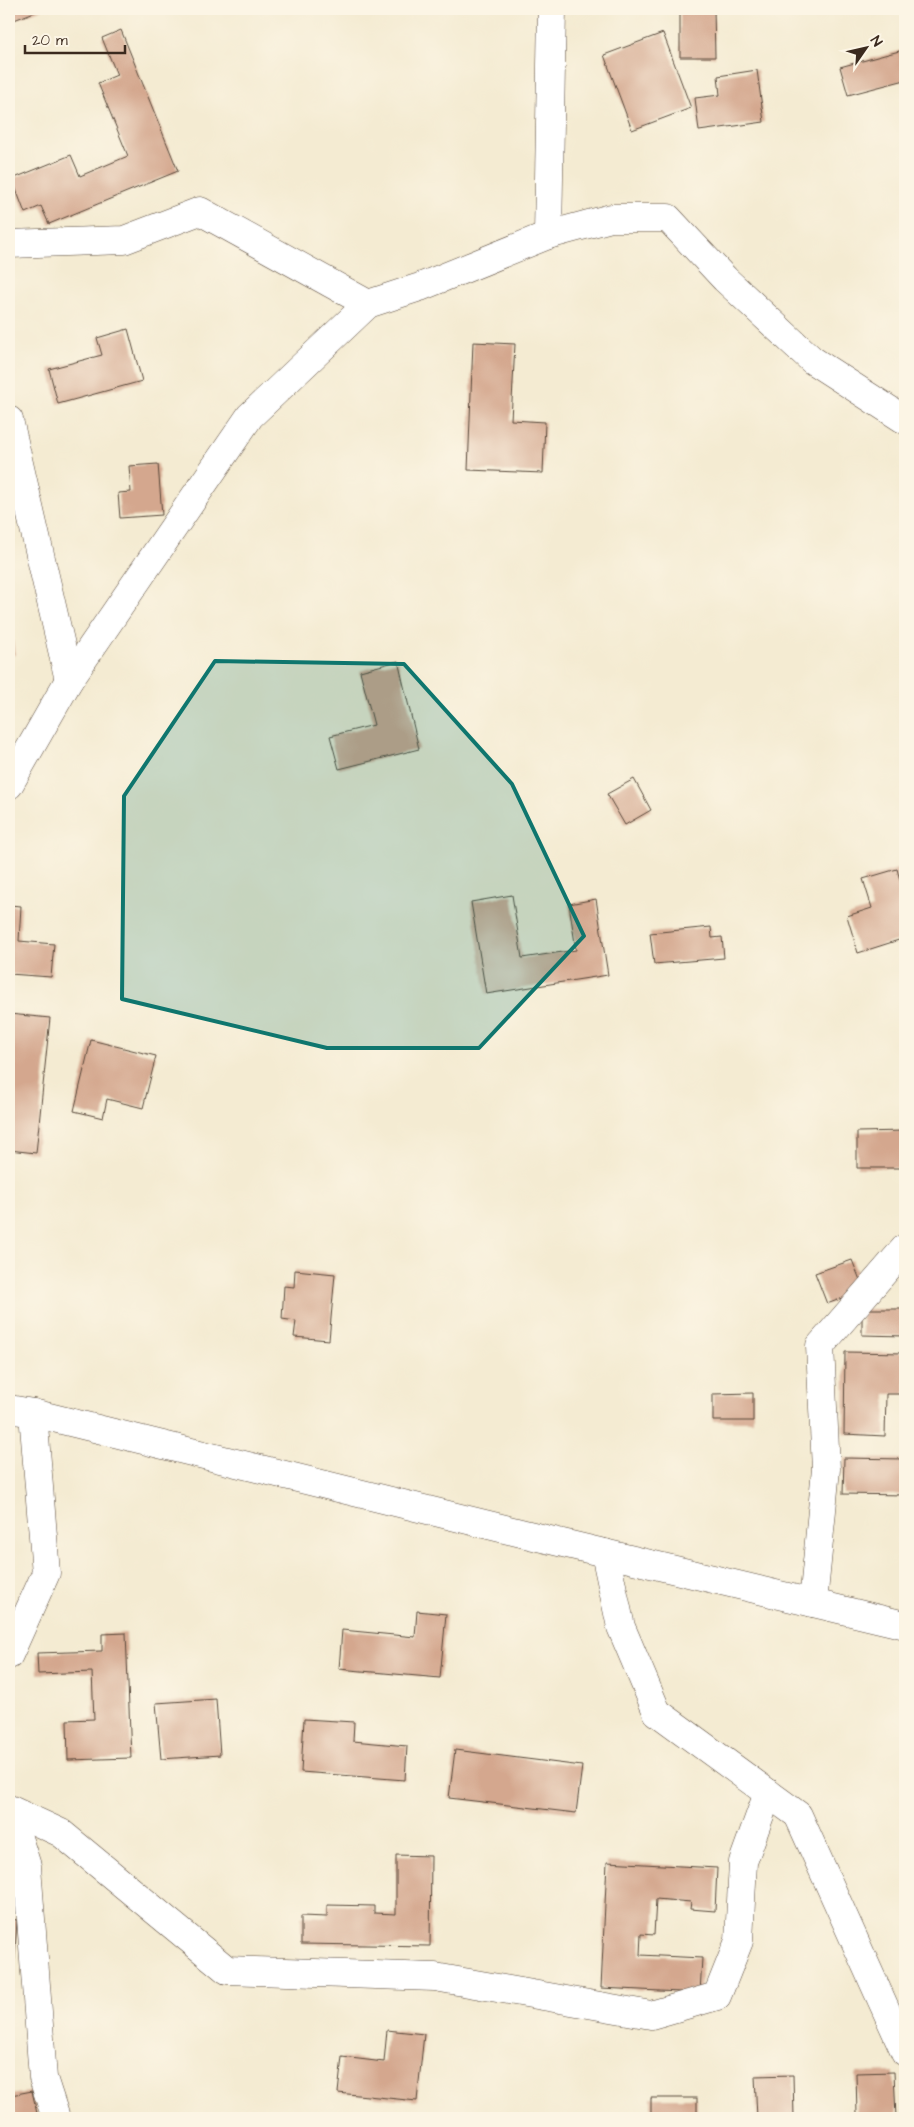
<svg xmlns="http://www.w3.org/2000/svg" width="914" height="2127" viewBox="0 0 914 2127" font-family="'Architects Daughter',sans-serif">
  <style>
    .building { fill: #d4a78e }
    .lines { fill: none; stroke-linecap: round; stroke-linejoin: round }
    .street-casing { stroke: #574739; stroke-width: 29 }
    .street { stroke: #fff; stroke-width: 28 }
    .marked { fill: #0f766e; fill-opacity: 0.2; stroke: #0f766e; stroke-width: 4; stroke-linejoin: round }
  </style>
  <rect width="100%" height="100%" fill="#fcf5e5"/>
  <filter id="ink" filterUnits="userSpaceOnUse"><feTurbulence type="fractalNoise" baseFrequency=".02" numOctaves="2"/><feDisplacementMap in="SourceGraphic" scale="10" xChannelSelector="R" yChannelSelector="G"/><feConvolveMatrix kernelMatrix="1 2 1 2 8 2 1 2 1" color-interpolation-filters="sRGB"/></filter>
  <filter id="wash" filterUnits="userSpaceOnUse"><feTurbulence type="fractalNoise" baseFrequency=".0096" numOctaves="4" result="noise"/><feDisplacementMap in="SourceGraphic" scale="20" xChannelSelector="R" yChannelSelector="G"/><feGaussianBlur stdDeviation="1.12" result="paint"/><feColorMatrix in="noise" values="0 0 0 0 0 0 0 0 0 0 0 0 0 0 0 0 0 1.4 0 .05"/><feComposite in="paint" operator="in"/></filter>
  <g filter="url(#wash)">
    <rect width="100%" height="100%" fill="#f4ebd2"/>
    <g id="blocks">
      <g class="building">
        <path d="M9 9H42L9 22Z"/>
        <path d="M680 9H714L715 57H680Z"/>
        <path d="M121 30 178 171 49 224 41 206 25 213 12 179 71 155 80 176 128 156 98 83 117 75 102 38Z"/>
        <path d="M663 33 691 108 632 130 604 55Z"/>
        <path d="M903 50 905 80 848 95 840 67Z"/>
        <path d="M757 70 764 122 699 131 695 98 720 95 718 76Z"/>
        <path d="M128 329 142 381 58 404 49 369 102 355 97 338Z"/>
        <path d="M473 342 515 344 511 420 545 422 543 473 468 470Z"/>
        <path d="M158 464 162 515 120 518 118 493 131 492 129 466Z"/>
        <path d="M9 617 15 655H9Z"/>
        <path d="M398 661 419 749 339 769 330 736 374 725 360 671Z"/>
        <path d="M634 779 651 810 625 825 607 794Z"/>
        <path d="M897 869 905 898V938L858 953 847 916 872 908 863 879Z"/>
        <path d="M512 895 522 958 576 950 569 904 596 899 608 975 486 994 471 902Z"/>
        <path d="M9 905 21 906 19 941 54 944 51 977 9 974Z"/>
        <path d="M711 927 712 938 722 937 724 958 654 964 650 933Z"/>
        <path d="M9 1014 50 1018 36 1153 9 1150Z"/>
        <path d="M91 1040 156 1056 143 1108 107 1099 103 1118 74 1111Z"/>
        <path d="M905 1131V1168H857V1132Z"/>
        <path d="M852 1260 864 1290 827 1304 815 1273Z"/>
        <path d="M295 1270 335 1274 329 1340 294 1337 296 1321 282 1319 284 1286 294 1287Z"/>
        <path d="M903 1297H905V1336L862 1335V1309H903Z"/>
        <path d="M845 1352 905 1353V1394H886L885 1436 844 1434Z"/>
        <path d="M753 1393V1421H713V1394Z"/>
        <path d="M844 1458 905 1459V1495L843 1494Z"/>
        <path d="M417 1611 446 1614 440 1678 339 1669 342 1630 415 1637Z"/>
        <path d="M126 1633 131 1758 68 1760 67 1720 94 1719 92 1672 38 1674 37 1653 102 1651V1634Z"/>
        <path d="M216 1699 220 1755 161 1759 156 1703Z"/>
        <path d="M304 1719 354 1722 353 1741 407 1746 405 1780 301 1772Z"/>
        <path d="M455 1750 582 1766 576 1813 449 1798Z"/>
        <path d="M396 1855 431 1856 430 1946 301 1944V1916L327 1917V1905L374 1906V1913L396 1914Z"/>
        <path d="M607 1862 717 1868 715 1911 690 1909 691 1902 656 1899 654 1935 641 1934 640 1955 702 1958 700 1993 601 1988Z"/>
        <path d="M9 1919 17 1920 14 1969H9Z"/>
        <path d="M387 2030 424 2034 417 2101 338 2093 342 2057 384 2062Z"/>
        <path d="M894 2072 896 2118H845V2115H857L856 2073Z"/>
        <path d="M793 2075 794 2118H757L755 2076Z"/>
        <path d="M32 2091 38 2118H16L11 2095Z"/>
        <rect x="651" y="2098" width="46" height="20"/>
      </g>
    </g>
  </g>
  <g filter="url(#ink)">
    <use href="#blocks" fill-opacity="0" stroke="#574739" stroke-width="1"/>
    <g class="lines">
      <g class="street-casing">
        <g id="street">
          <path d="M548 235 552 9"/>
          <path d="M9 244 124 240 200 211 368 304"/>
          <path d="M9 420 69 680"/>
          <path d="M9 785 69 680 250 416 368 304 420 287 548 235 611 218H668L725 279 812 360 905 420"/>
          <path d="M9 1409 33 1413 525 1534 905 1625"/>
          <path d="M605 1553 621 1627 657 1712 798 1815 905 2052"/>
          <path d="M813 1603 826 1469 820 1346 905 1248"/>
          <path d="M9 1655 46 1573 33 1413"/>
          <path d="M9 1809 61 1833 227 1970 435 1977 651 2015 717 1996 739 1941 743 1862 768 1793"/>
          <path d="M9 1810 27 1866 43 2078 56 2118"/>
        </g>
      </g>
      <use href="#street" class="street"/>
    </g>
  </g>
  <path class="marked" d="M215 661 404 664 512 784 584 936 479 1048H327L122 999 124 796Z"/>
  <rect width="914" height="2127" fill="none" stroke="#fcf5e5" stroke-width="30"/>
  <g transform="translate(866 48) rotate(56)" stroke="#fcf5e5" stroke-width="4" paint-order="stroke">
  <path d="M0-4L9 19L0 12L-9 19Z" fill="#3b2a1e"/>
  <text y="-8" font-size="14" font-weight="bold" text-anchor="middle" fill="#3b2a1e">N</text>
  </g>
  <path d="M25 45v8h100v-8" fill="none" stroke="#3b2a1e" stroke-width="2.5"/>
  <text x="32" y="45" font-size="15" fill="#3b2a1e" stroke="#fcf5e5" stroke-width="4" paint-order="stroke">20 m</text>
</svg>
